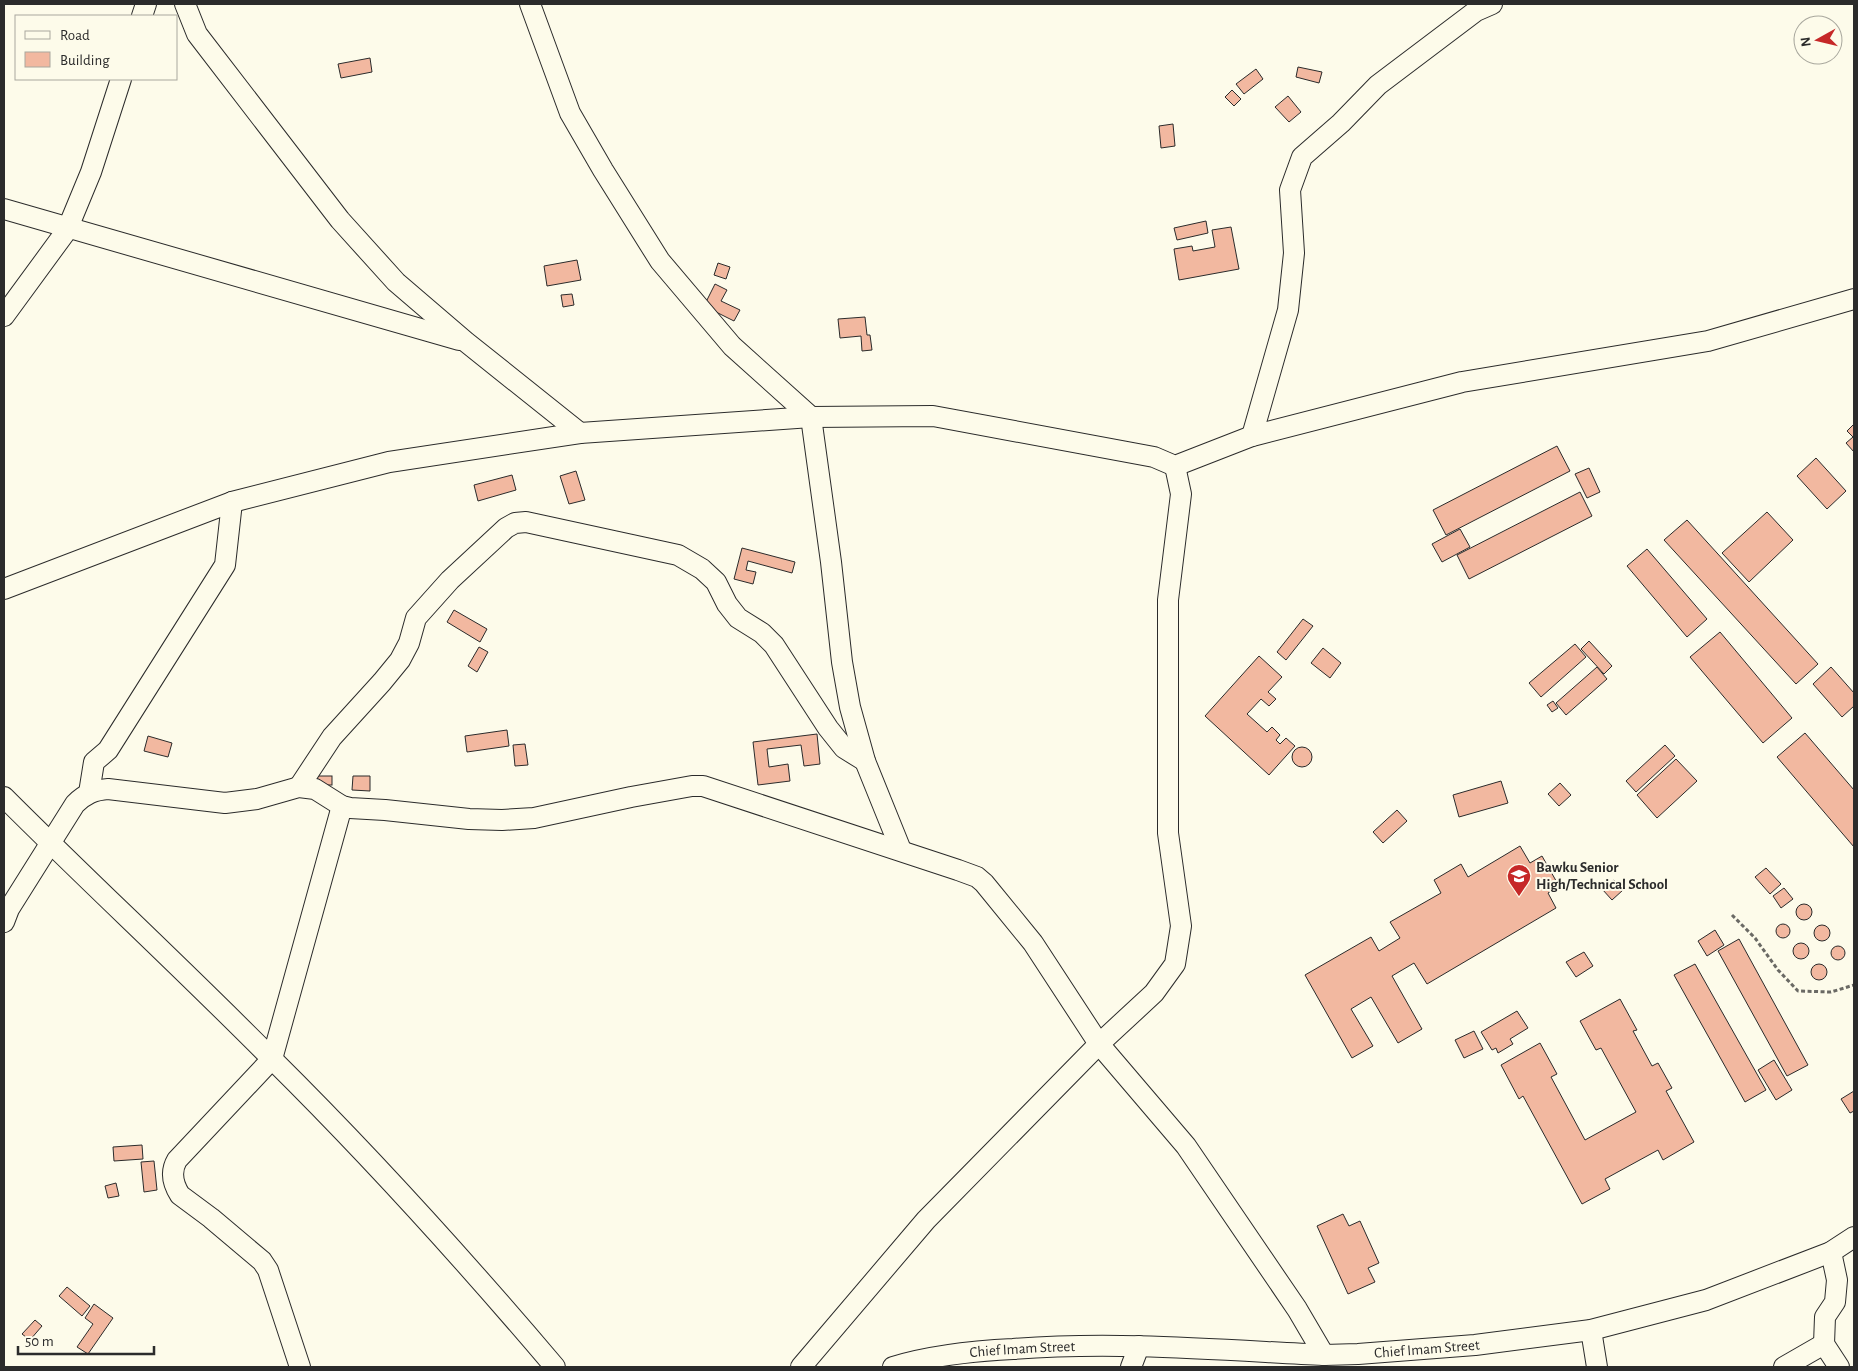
<svg xmlns="http://www.w3.org/2000/svg" width="1858" height="1371" viewBox="0 0 1858 1371" font-family="'Alegreya Sans',sans-serif">
  <style>
    .building { fill: #f2b8a0; stroke: #2b2b2b }
    .lines { fill: none; stroke-linecap: round; stroke-linejoin: round }
    .minor-casing { stroke: #2b2b2b; stroke-width: 22 }
    .path { stroke: #6a6964; stroke-width: 3; stroke-dasharray: 4 2.5; stroke-linecap: butt }
    .minor { stroke: #fdfbea; stroke-width: 20 }
    .labels { text-anchor: middle; dominant-baseline: central; stroke-width: 4; stroke-linejoin: round; paint-order: stroke }
    .poi-label { font-size: 15px; font-weight: bold; fill: #2b2b2b; stroke: #fdfbea; text-anchor: start }
    .street-label { font-size: 15px; fill: #2b2b2b; stroke: #fdfbea }
  </style>
  <rect width="100%" height="100%" fill="#fdfbea"/>
  <g class="building">
    <path d="M370 58 372 72 341 78 338 64Z"/>
    <path d="M1298 67 1322 72 1319 83 1296 77Z"/>
    <path d="M1256 69 1263 79 1244 94 1236 84Z"/>
    <path d="M1232 90 1241 99 1234 106 1225 97Z"/>
    <path d="M1288 96 1301 112 1289 122 1275 107Z"/>
    <path d="M1173 124 1175 146 1161 148 1159 126Z"/>
    <path d="M1206 221 1208 233 1177 240 1174 228Z"/>
    <path d="M1231 227 1239 269 1179 280 1174 249 1192 246 1193 251 1215 247 1212 230Z"/>
    <path d="M577 260 581 280 547 286 544 266Z"/>
    <path d="M718 263 730 267 726 279 714 275Z"/>
    <path d="M715 284 727 290 721 301 740 310 734 321 704 306Z"/>
    <path d="M572 294 574 305 563 307 561 295Z"/>
    <path d="M865 317 867 335H870L872 350 862 351 861 336 840 338 838 319Z"/>
    <path d="M1854 424V452L1846 443 1853 437 1847 431Z"/>
    <path d="M1557 446 1570 471 1446 535 1433 510Z"/>
    <path d="M1816 458 1846 491 1827 509 1797 476Z"/>
    <path d="M1589 468 1600 492 1587 498 1575 474Z"/>
    <path d="M576 471 585 500 569 504 560 476Z"/>
    <path d="M512 475 516 490 478 501 474 485Z"/>
    <path d="M1580 492 1592 516 1469 579 1457 555Z"/>
    <path d="M1767 512 1793 540 1749 582 1722 553Z"/>
    <path d="M1687 520 1818 664 1796 684 1664 540Z"/>
    <path d="M1460 529 1470 547 1442 562 1432 544Z"/>
    <path d="M742 548 795 562 792 573 748 561 746 570 756 572 753 584 734 579Z"/>
    <path d="M1647 549 1707 619 1687 637 1627 566Z"/>
    <path d="M454 610 487 629 480 642 447 622Z"/>
    <path d="M1303 619 1313 626 1286 660 1277 652Z"/>
    <path d="M1720 632 1792 718 1763 743 1690 657Z"/>
    <path d="M1589 641 1612 666 1604 674 1581 649Z"/>
    <path d="M1575 644 1586 657 1541 697 1529 683Z"/>
    <path d="M479 647 488 652 477 672 468 666Z"/>
    <path d="M1323 648 1341 663 1330 678 1311 663Z"/>
    <path d="M1259 656 1282 677 1268 692 1276 699 1269 706 1261 699 1247 714 1267 732 1272 727 1280 735 1276 740 1280 744 1286 738 1295 746 1269 775 1205 716Z"/>
    <path d="M1597 667 1607 679 1566 715 1556 703Z"/>
    <path d="M1831 667 1854 693V706L1842 717 1813 684Z"/>
    <path d="M1553 701 1558 708 1552 712 1547 705Z"/>
    <path d="M507 730 509 746 467 752 465 736Z"/>
    <path d="M1805 733 1854 790V847L1777 757Z"/>
    <path d="M817 734 820 764 804 766 801 745 767 749 769 767 788 764 790 781 758 785 753 742Z"/>
    <path d="M148 736 172 743 168 757 144 751Z"/>
    <path d="M525 744 528 765 515 766 513 745Z"/>
    <path d="M1665 745 1675 756 1636 792 1626 781Z"/>
    <circle cx="1302" cy="757" r="10"/>
    <path d="M1676 759 1697 781 1657 818 1637 795Z"/>
    <rect x="315" y="776" width="17" height="9"/>
    <path d="M353 776H370V791L352 790Z"/>
    <path d="M1501 781 1508 803 1459 817 1453 795Z"/>
    <path d="M1560 783 1571 795 1559 806 1548 794Z"/>
    <path d="M1397 810 1407 821 1383 843 1373 832Z"/>
    <path d="M1520 846 1530 863 1542 856 1559 886 1548 893 1556 908 1427 984 1414 963 1392 976 1422 1029 1398 1043 1371 997 1351 1009 1373 1046 1352 1058 1305 975 1371 937 1379 951 1400 938 1390 922 1441 893 1434 880 1461 864 1468 877Z"/>
    <path d="M1766 868 1781 884 1770 894 1755 877Z"/>
    <path d="M1614 880 1623 890 1612 900 1602 889Z"/>
    <path d="M1784 888 1793 899 1781 908 1773 896Z"/>
    <circle cx="1804" cy="912" r="8"/>
    <circle cx="1783" cy="931" r="7"/>
    <circle cx="1822" cy="933" r="8"/>
    <path d="M1715 930 1724 945 1707 956 1698 941Z"/>
    <path d="M1739 939 1808 1065 1787 1076 1718 951Z"/>
    <circle cx="1801" cy="951" r="8"/>
    <circle cx="1838" cy="953" r="7"/>
    <path d="M1584 952 1593 966 1576 977 1566 962Z"/>
    <circle cx="1819" cy="972" r="8"/>
    <path d="M1695 964 1766 1090 1745 1102 1674 975Z"/>
    <path d="M1620 999 1637 1030 1633 1031 1652 1066 1658 1063 1672 1088 1666 1091 1694 1142 1663 1160 1658 1150 1605 1179 1610 1189 1582 1204 1523 1096 1519 1099 1501 1065 1540 1043 1557 1074 1551 1077 1585 1140 1636 1112 1601 1048 1596 1050 1580 1021Z"/>
    <path d="M1517 1011 1528 1028 1510 1039 1513 1044 1498 1053 1496 1048 1492 1050 1481 1032Z"/>
    <path d="M1474 1031 1483 1049 1464 1058 1455 1040Z"/>
    <path d="M1774 1060 1792 1090 1776 1100 1758 1070Z"/>
    <path d="M1854 1091V1111L1850 1113 1841 1099Z"/>
    <path d="M142 1145 143 1159 114 1161 113 1147Z"/>
    <path d="M154 1161 157 1190 144 1192 141 1162Z"/>
    <path d="M116 1183 119 1196 108 1198 105 1186Z"/>
    <path d="M1343 1214 1349 1226 1360 1221 1379 1263 1368 1268 1375 1282 1348 1294 1317 1226Z"/>
    <path d="M67 1287 90 1306 82 1316 59 1296Z"/>
    <path d="M94 1304 113 1318 88 1354 77 1347 93 1324 85 1318Z"/>
    <path d="M35 1320 42 1326 30 1340 22 1334Z"/>
  </g>
  <g class="lines">
    <g class="minor-casing">
      <g id="minor">
        <path d="M185 4 197 34 340 220 396 282 466 342 580 433"/>
        <path d="M530 4 570 113 603 170 660 261 732 346 811 417 831 562 842 662 850 707 865 761 901 850"/>
        <path d="M142 16 146 4"/>
        <path d="M4 209 459 340"/>
        <path d="M4 316 67 230 91 172 121 79"/>
        <path d="M1252 436 1288 310 1294 253 1290 190 1302 157 1341 123 1378 85 1476 11 1492 4"/>
        <path d="M4 589 232 502 389 462 580 433 811 417 933 416 1154 457 1175 466 1252 436 1462 382 1708 341 1854 299"/>
        <path d="M299 787 332 737 382 682 400 660 409 643 416 618 450 580 506 528 515 523 526 522 678 555 702 569 716 582 727 604 738 618 762 633 774 645 828 728 844 748 865 761"/>
        <path d="M89 793 94 762 108 750 225 565 232 502"/>
        <path d="M4 797C92 885 184 970 272 1059 371 1157 465 1261 555 1367"/>
        <path d="M4 922 9 909 75 804C85 794 94 790 108 789L225 803 257 799 299 787 315 789 342 806 350 808 385 810 469 819 502 820 534 818 631 797 692 786H703L958 870 977 877 984 883 1033 943 1099 1044 1186 1146 1297 1309 1324 1355"/>
        <path d="M1831 1252 1837 1280 1835 1302 1825 1317 1824 1344 1839 1367"/>
        <path d="M1591 1330 1597 1367"/>
        <path d="M300 1367 268 1270 262 1261 211 1218 180 1195C173 1184 170 1172 177 1160L272 1059 342 806"/>
        <path d="M801 1367 926 1220 1099 1044 1154 993 1175 964 1181 926 1168 833V600L1181 494 1175 466"/>
        <path id="s1" d="M893 1367C932 1355 973 1351 1013 1349 1116 1341 1221 1350 1324 1355L1358 1354 1475 1345 1591 1330 1706 1300 1831 1252 1854 1237"/>
        <path d="M1131 1367 1139 1346"/>
        <path d="M1784 1367 1824 1344"/>
      </g>
    </g>
    <path class="path" d="M1732 915 1755 938 1778 970 1798 991 1831 992 1854 985"/>
    <use href="#minor" class="minor"/>
  </g>
  <defs>
    <g id="school-pin" transform="scale(1.25)"><path d="M0 17L-7.5 6A9.5 9.5 0 1 1 7.5 6Z" fill="#c62828" stroke="#fdfbea"/><path d="M0-5L7-2L0 1L-7-2ZM-4 1L0 2.5L4 1V4Q0 6-4 4Z" fill="#fff"/></g>
  </defs>
  <g fill-rule="evenodd">
    <use href="#school-pin" x="1519" y="876"/>
  </g>
  <g class="labels">
    <g class="poi-label">
      <text x="1536" y="867">Bawku Senior<tspan x="1536" dy="17">High/Technical School</tspan></text>
    </g>
    <g class="street-label">
      <text stroke="none"><textPath href="#s1" startOffset="536">Chief Imam Street</textPath></text>
      <text stroke="none"><textPath href="#s1" startOffset="131">Chief Imam Street</textPath></text>
    </g>
  </g>
  <rect width="1858" height="1371" fill="none" stroke="#2b2b2b" stroke-width="10"/>
  <rect x="15" y="15" width="162" height="65" fill="#fdfbea" stroke="#a9a89e"/>
  <rect x="25" y="31" width="25" height="8" fill="#fdfbea" stroke="#a9a89e"/>
  <text x="60" y="40" font-size="15" fill="#2b2b2b">Road</text>
  <rect x="25" y="52" width="25" height="15" fill="#f2b8a0" stroke="#a9a89e"/>
  <text x="60" y="65" font-size="15" fill="#2b2b2b">Building</text>
  <g transform="translate(1818 40) rotate(262)"><circle r="24" fill="#fdfbea" stroke="#a9a89e"/>
  <path d="M0-4L9 19L0 12L-9 19Z" fill="#c62828"/>
  <text y="-8" font-size="14" font-weight="bold" text-anchor="middle" fill="#2b2b2b">N</text>
  </g>
  <path d="M18 1346v8h136v-8" fill="none" stroke="#2b2b2b" stroke-width="2.5"/>
  <text x="25" y="1346" font-size="15" fill="#2b2b2b" stroke="#fdfbea" stroke-width="4" paint-order="stroke">50 m</text>
</svg>
